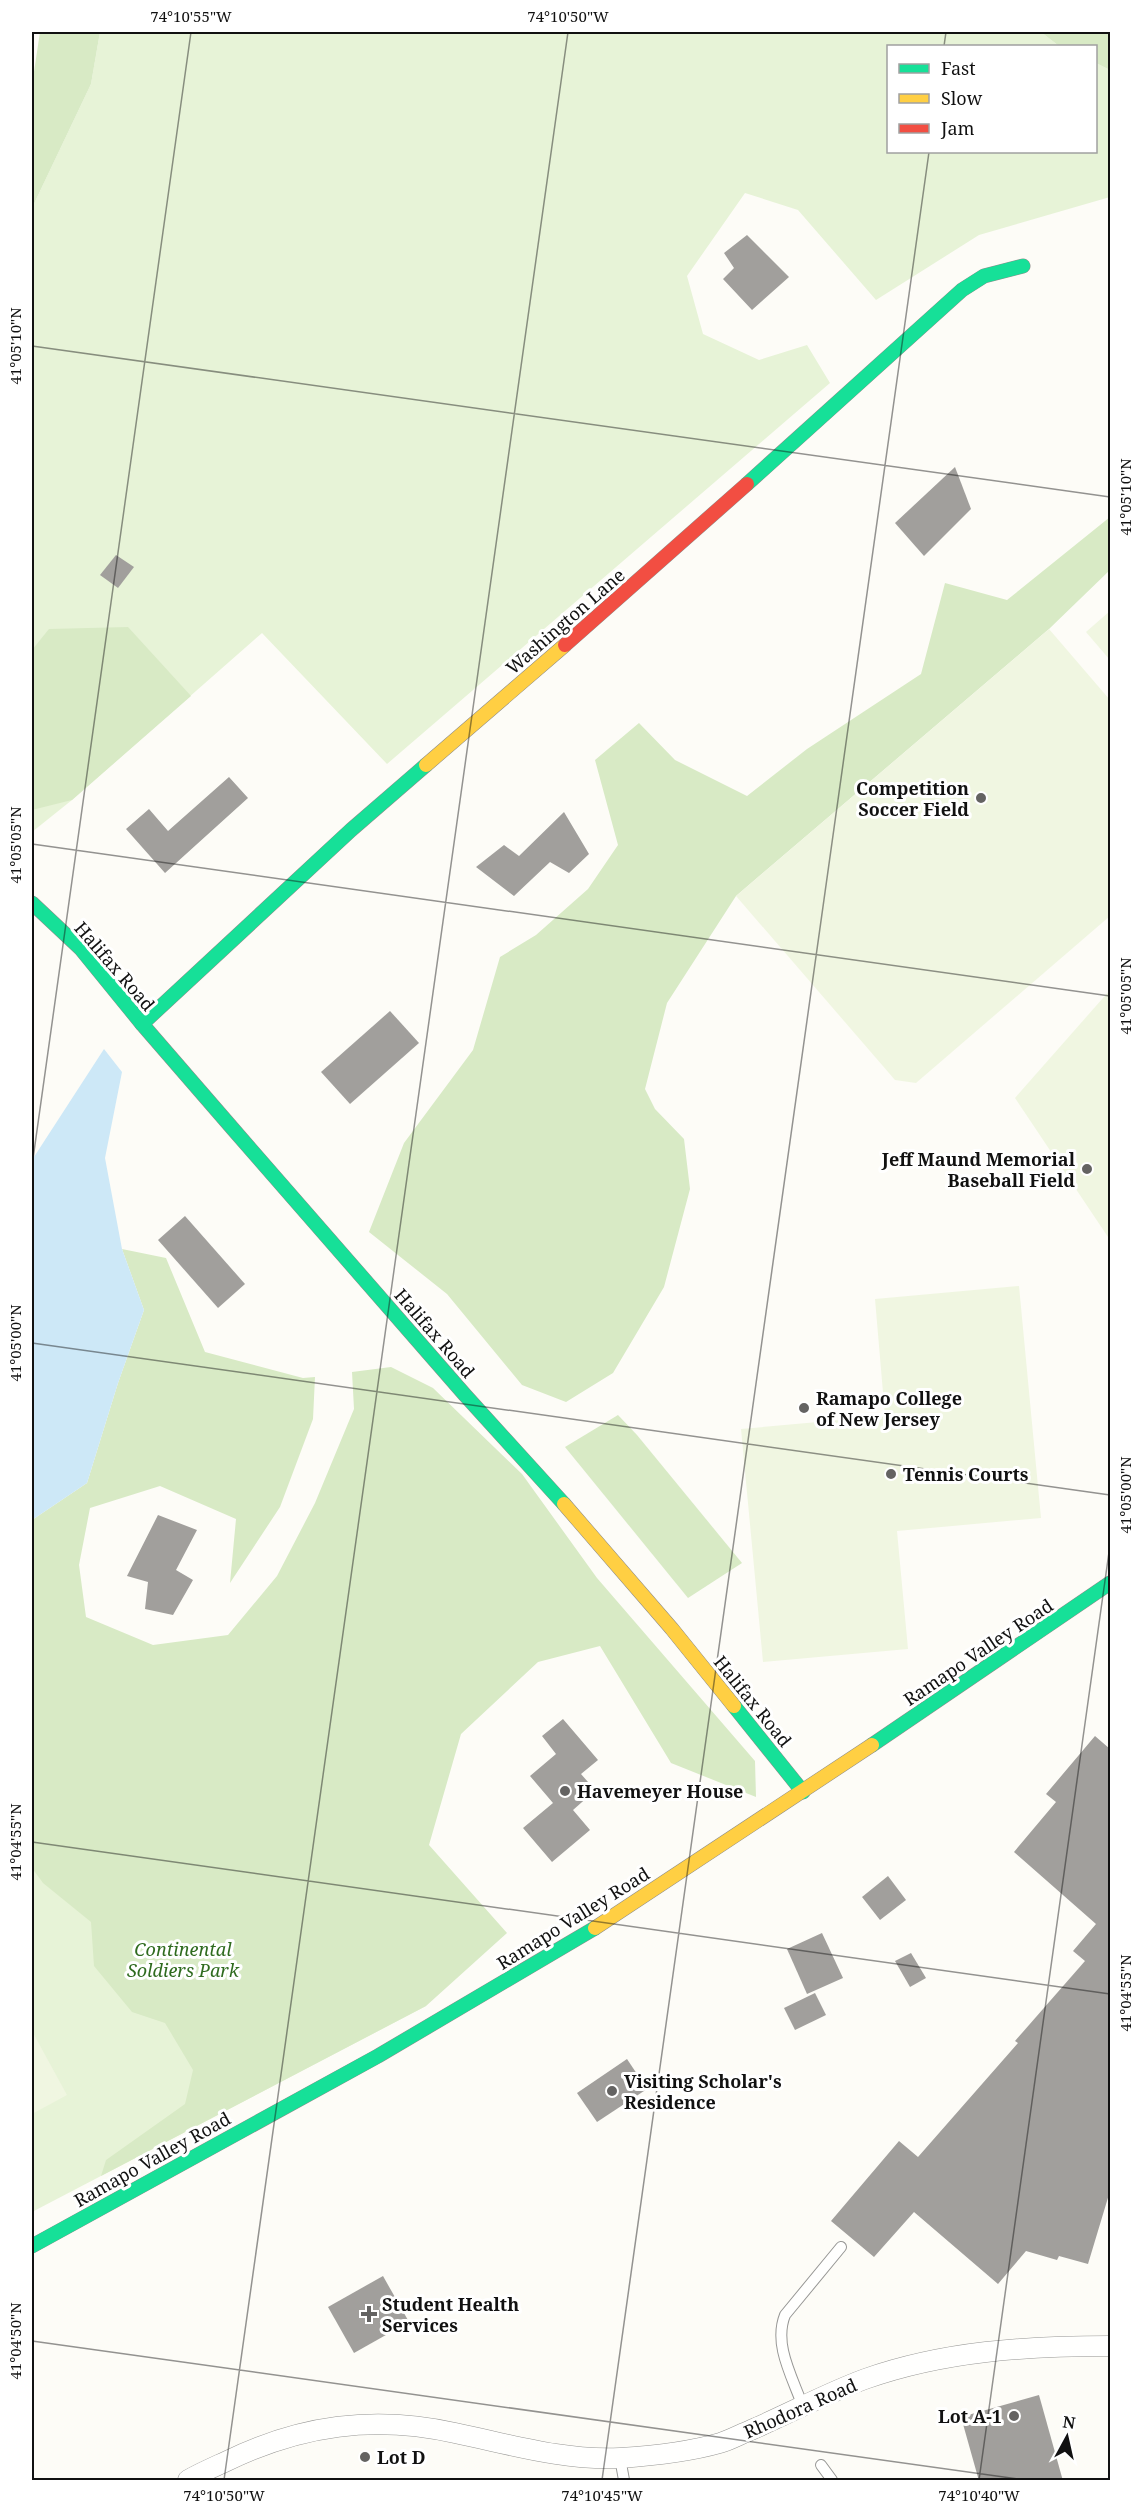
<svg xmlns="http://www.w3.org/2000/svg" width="1142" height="2512" viewBox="0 0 1142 2512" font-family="'Noto Serif',serif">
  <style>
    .green { fill: #e7f3d7 }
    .forest { fill: #d8eac5 }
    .pitch { fill: #f0f6e1 }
    .water { fill: #cde8f7 }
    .building { fill: #a19f9c }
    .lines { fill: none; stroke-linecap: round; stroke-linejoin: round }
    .lane-casing { stroke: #979795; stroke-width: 12 }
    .street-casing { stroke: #979795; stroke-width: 21 }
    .fast-casing { stroke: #8e8d8b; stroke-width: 15 }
    .slow-casing { stroke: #8e8d8b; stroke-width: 15 }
    .jam-casing { stroke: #8e8d8b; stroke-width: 15 }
    .lane { stroke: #fffffe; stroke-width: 10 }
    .street { stroke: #fffffe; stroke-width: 20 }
    .fast { stroke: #16e098; stroke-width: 14 }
    .slow { stroke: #ffcf43; stroke-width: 14 }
    .jam { stroke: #f24e42; stroke-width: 14 }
    .ticks { fill: none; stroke: #111; stroke-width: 1.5; stroke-opacity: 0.45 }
    .poi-dot { fill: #646362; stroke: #fff; stroke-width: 2 }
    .labels { text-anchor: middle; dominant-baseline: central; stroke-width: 6; stroke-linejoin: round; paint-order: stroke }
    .street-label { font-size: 18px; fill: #111; stroke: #fff }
    .poi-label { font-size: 18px; font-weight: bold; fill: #111; stroke: #fff; text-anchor: start }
    .park-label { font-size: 18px; font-style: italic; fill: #2f6b1f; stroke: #fff }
    .neatline { fill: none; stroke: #111; stroke-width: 2 }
    .ticks-label { font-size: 15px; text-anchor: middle; fill: #111 }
  </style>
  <rect width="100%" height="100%" fill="#fdfcf7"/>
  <g class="green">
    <path d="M100 32H1041L1059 46H888V152H1096V63L1110 70V197L979 235 876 300 798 210 745 193 687 276 703 334 759 360 807 345 830 383 387 764 262 633 72 800 32 832V208L91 84Z"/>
    <path d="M32 1571 426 2006 32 2212Z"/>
  </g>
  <g class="forest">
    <path d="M40 32H100L91 84 32 208V85Z"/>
    <path d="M1041 32H1110V70L1096 63V46H1059Z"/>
    <path d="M1110 517V570L1049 629 736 896 667 1003 645 1089 655 1109 684 1139 690 1189 664 1287 613 1373 566 1402 522 1385 447 1294 369 1232 404 1143 473 1050 500 957 536 935 588 889 618 845 595 760 639 723 675 760 747 796 807 749 921 674 945 583 1007 600Z"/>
    <path d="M128 627 191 696 72 800 32 810V650L49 629Z"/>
    <path d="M122 1249 166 1258 205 1352 303 1378 315 1377 313 1419 280 1507 230 1583 236 1519 160 1486 90 1508 79 1565 86 1617 153 1645 228 1635 277 1576 315 1503 354 1409 352 1372 391 1367 433 1388 522 1474 597 1578 755 1761 756 1797 671 1763 600 1646 538 1662 461 1734 429 1845 507 1933 426 2006 101 2176 106 2160 185 2104 193 2070 165 2023 132 2012 94 1966 91 1922 43 1883 32 1868V1520L87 1483 118 1383 144 1310Z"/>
    <path d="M618 1415 637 1435 742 1563 688 1598 565 1447Z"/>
  </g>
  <g class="pitch">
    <path d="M1110 611V660L1086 632Z"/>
    <path d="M1049 629 1110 700V916L916 1083 895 1080 736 896Z"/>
    <path d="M1110 990V1240L1015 1098Z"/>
    <path d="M1019 1286 1041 1518 897 1531 908 1649 763 1662 741 1429 885 1416 875 1299Z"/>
    <path d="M32 2031 67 2095 32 2114Z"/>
  </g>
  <path class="water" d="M104 1049 122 1072 105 1158 122 1249 144 1310 118 1383 87 1483 32 1520V1160Z"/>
  <g class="building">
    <path d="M747 235 789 277 752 310 723 279 734 268 724 253Z"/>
    <path d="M955 467 971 509 924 556 895 523Z"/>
    <path d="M116 555 134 567 118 588 100 575Z"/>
    <path d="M229 777 248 798 165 873 126 829 149 809 168 831Z"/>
    <path d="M564 812 589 854 569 873 550 862 514 896 476 867 504 845 519 856Z"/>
    <path d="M390 1011 419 1043 350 1104 321 1072Z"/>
    <path d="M185 1216 245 1284 218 1308 158 1240Z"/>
    <path d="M158 1515 197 1530 176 1570 193 1580 173 1615 145 1609 148 1582 127 1576Z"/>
    <path d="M563 1719 598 1760 581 1774 588 1782 583 1786 590 1795 573 1810 590 1830 552 1862 523 1828 553 1803 530 1776 556 1754 542 1736Z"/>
    <path d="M1095 1736 1110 1749V2191L1088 2264 1059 2256 1057 2260 1026 2251 998 2284 914 2212 874 2257 831 2221 899 2141 918 2157 1018 2043 1015 2041 1085 1961 1073 1951 1096 1924 1014 1852 1056 1802 1046 1794Z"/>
    <path d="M888 1876 906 1900 880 1920 862 1897Z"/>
    <path d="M822 1933 843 1978 807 1994 787 1949Z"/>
    <path d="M911 1953 926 1978 910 1987 895 1961Z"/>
    <path d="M815 1993 826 2015 795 2030 784 2008Z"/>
    <path d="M627 2059 647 2089 597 2122 577 2093Z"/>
    <path d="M383 2276 409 2322 354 2353 328 2307Z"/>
    <path d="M1039 2395 1063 2481H979L961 2417Z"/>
  </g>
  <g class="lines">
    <g class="lane-casing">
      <g id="lane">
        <path d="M803 2407C793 2378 773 2345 785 2315L841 2247"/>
        <path d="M620 2458 624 2480"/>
        <path d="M821 2465 832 2480"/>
      </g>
    </g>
    <g class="street-casing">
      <path id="street" d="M188 2480C200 2473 214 2467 227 2461 301 2425 374 2415 455 2433 509 2444 564 2461 620 2458 650 2456 692 2451 720 2443 730 2440 741 2434 751 2430 788 2414 827 2393 865 2379 944 2351 1027 2346 1110 2346"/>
    </g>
    <g class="fast-casing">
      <g id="fast">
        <path d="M747 484 962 290 984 276 1023 266"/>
        <path d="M32 903 81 949 142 1024 233 1129 465 1395 564 1504"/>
        <path d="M142 1024 351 830 426 765"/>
        <path d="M734 1706 803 1792"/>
        <path d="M872 1745 1110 1583"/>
        <path d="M32 2246 378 2056 595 1928"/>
      </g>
    </g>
    <g class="slow-casing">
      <g id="slow">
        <path d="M426 765 565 645"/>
        <path d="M564 1504 672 1629 734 1706"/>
        <path d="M595 1928 872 1745"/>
      </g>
    </g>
    <g class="jam-casing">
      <path id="jam" d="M565 645 747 484"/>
    </g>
    <use href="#lane" class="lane"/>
    <use href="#street" class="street"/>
    <use href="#fast" class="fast"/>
    <use href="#slow" class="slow"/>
    <use href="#jam" class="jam"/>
  </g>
  <path class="ticks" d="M944 46 946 32M32 346 1110 497M32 844 1110 996M32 1166 191 32M32 1343 1110 1495M32 1842 1110 1994M32 2341 1025 2480M224 2480 568 32M602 2480 929 152M979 2480 1110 1545"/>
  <g class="poi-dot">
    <circle cx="981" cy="798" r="6"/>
    <circle cx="1087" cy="1169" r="6"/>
    <circle cx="804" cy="1408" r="6"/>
    <circle cx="891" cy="1474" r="6"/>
    <circle cx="565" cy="1791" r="6"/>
    <circle cx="612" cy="2091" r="6"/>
    <path d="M366 2305h6v6h6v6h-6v6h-6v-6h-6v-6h6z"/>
    <circle cx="1014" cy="2416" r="6"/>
    <circle cx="365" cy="2457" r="6"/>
  </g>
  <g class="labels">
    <g class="street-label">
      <text transform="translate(565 621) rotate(-41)">Washington Lane</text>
      <text transform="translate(115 966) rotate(49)">Halifax Road</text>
      <text transform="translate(435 1333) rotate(49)">Halifax Road</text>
      <text transform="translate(978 1652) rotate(-34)">Ramapo Valley Road</text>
      <text transform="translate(753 1701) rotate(51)">Halifax Road</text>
      <text transform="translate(573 1918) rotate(-32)">Ramapo Valley Road</text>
      <text transform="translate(152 2159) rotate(-29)">Ramapo Valley Road</text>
      <text transform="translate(800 2408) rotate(-24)">Rhodora Road</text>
    </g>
    <g class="poi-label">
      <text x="969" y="788" text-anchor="end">Competition<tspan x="969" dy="21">Soccer Field</tspan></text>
      <text x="1075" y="1159" text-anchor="end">Jeff Maund Memorial<tspan x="1075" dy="21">Baseball Field</tspan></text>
      <text x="816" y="1398">Ramapo College<tspan x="816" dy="21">of New Jersey</tspan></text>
      <text x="903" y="1474">Tennis Courts</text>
      <text x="577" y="1791">Havemeyer House</text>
      <text x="624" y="2081">Visiting Scholar's<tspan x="624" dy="21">Residence</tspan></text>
      <text x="382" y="2304">Student Health<tspan x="382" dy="21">Services</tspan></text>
      <text x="1002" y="2416" text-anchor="end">Lot A-1</text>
      <text x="377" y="2457">Lot D</text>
    </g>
    <g class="park-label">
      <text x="183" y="1949">Continental<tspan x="183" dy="21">Soldiers Park</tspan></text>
    </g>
  </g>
  <rect width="1142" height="2512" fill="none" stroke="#ffffff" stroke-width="66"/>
  <rect x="887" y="45" width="210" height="108" fill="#ffffff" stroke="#a0a0a0" stroke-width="1.5"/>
  <rect x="899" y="64" width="30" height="9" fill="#16e098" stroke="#a0a0a0" stroke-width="1.5"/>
  <text x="941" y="75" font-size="18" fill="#111111">Fast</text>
  <rect x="899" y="94" width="30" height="9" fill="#ffcf43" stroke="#a0a0a0" stroke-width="1.5"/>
  <text x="941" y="105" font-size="18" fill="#111111">Slow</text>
  <rect x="899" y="124" width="30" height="9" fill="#f24e42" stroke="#a0a0a0" stroke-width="1.5"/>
  <text x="941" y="135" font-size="18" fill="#111111">Jam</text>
  <g transform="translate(1067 2437) rotate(8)" stroke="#ffffff" stroke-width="4.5" paint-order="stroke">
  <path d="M0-4.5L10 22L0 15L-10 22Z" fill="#111111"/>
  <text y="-9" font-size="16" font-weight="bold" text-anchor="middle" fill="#111111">N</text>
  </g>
  <rect x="33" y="33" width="1076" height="2446" class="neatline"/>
  <g class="ticks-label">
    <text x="191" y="22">74°10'55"W</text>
    <text x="568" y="22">74°10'50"W</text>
    <text transform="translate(16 346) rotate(-90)" y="5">41°05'10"N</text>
    <text transform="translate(1126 497) rotate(-90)" y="5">41°05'10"N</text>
    <text transform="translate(16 845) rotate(-90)" y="5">41°05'05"N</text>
    <text transform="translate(1126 996) rotate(-90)" y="5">41°05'05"N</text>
    <text transform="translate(16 1343) rotate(-90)" y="5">41°05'00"N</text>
    <text transform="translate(1126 1495) rotate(-90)" y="5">41°05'00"N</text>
    <text transform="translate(16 1842) rotate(-90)" y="5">41°04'55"N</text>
    <text transform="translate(1126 1993) rotate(-90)" y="5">41°04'55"N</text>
    <text transform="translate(16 2341) rotate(-90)" y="5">41°04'50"N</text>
    <text x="224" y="2501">74°10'50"W</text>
    <text x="602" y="2501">74°10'45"W</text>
    <text x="979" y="2501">74°10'40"W</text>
  </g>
</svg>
